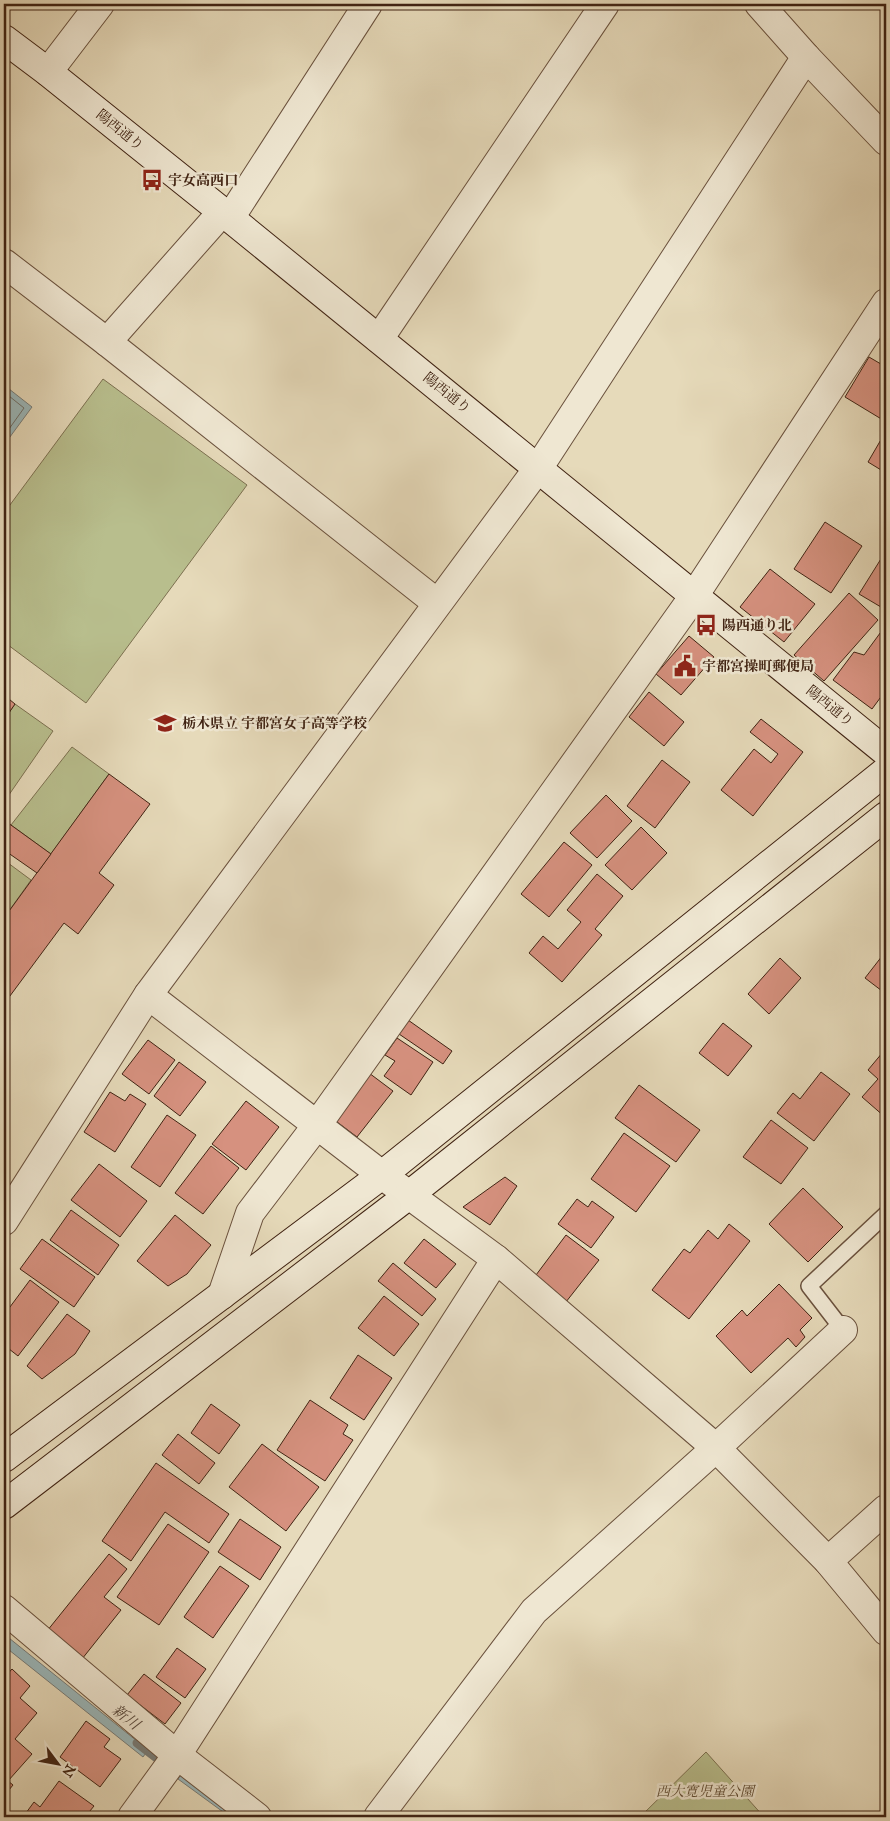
<svg xmlns="http://www.w3.org/2000/svg" width="890" height="1821" viewBox="0 0 890 1821" font-family="'IM FELL Great Primer','Noto Serif JP',serif">
  <style>
    .green { fill: #b8be8d; stroke: #7c7050 }
    .water { fill: #9bb8bb; stroke: #777c78 }
    .lines { fill: none; stroke-linecap: round; stroke-linejoin: round }
    .shore { stroke: #6e6e67; stroke-width: 1 }
    .stream { stroke: #777c78; stroke-width: 9 }
    .building { fill: #d6917f; stroke: #402313 }
    .lane-casing { stroke: #6a513d; stroke-width: 18 }
    .street-casing { stroke: #6a513d; stroke-width: 30 }
    .secondary-casing { stroke: #402313; stroke-width: 30 }
    .lane { stroke: #efe7d2; stroke-width: 15 }
    .street { stroke: #efe7d2; stroke-width: 28 }
    .secondary { stroke: #efe7d2; stroke-width: 28 }
    .labels { text-anchor: middle; dominant-baseline: central; stroke-width: 5; stroke-linejoin: round; paint-order: stroke }
    .street-label { font-size: 14px; fill: #402313; stroke: #efe7d2 }
    .poi-label { font-size: 14px; font-weight: bold; fill: #402313; stroke: #efe7d2; text-anchor: start }
    .park-label { font-size: 14px; font-style: italic; fill: #5e4a32; stroke: #efe7d2 }
    .water-label { font-size: 15px; font-style: italic; fill: #57483d; stroke: #efe7d2 }
  </style>
  <rect width="100%" height="100%" fill="#e6daba"/>
  <filter id="stains"><feTurbulence type="fractalNoise" baseFrequency=".004" numOctaves="4"/><feColorMatrix values="0 0 0 0 .2 0 0 0 0 .09 0 0 0 0 .02 0 0 0 .5 -.17"/></filter>
  <radialGradient id="worn" r=".72"><stop offset=".6" stop-color="#630" stop-opacity="0"/><stop offset="1" stop-color="#630" stop-opacity=".3"/></radialGradient>
  <g class="green">
    <path d="M103 379 247 485 86 703 4 642V513Z"/>
    <path d="M15 704 53 731 4 802V720Z"/>
    <path d="M72 747 109 774 51 854 11 825Z"/>
    <path d="M4 860 31 880 4 918Z"/>
    <path d="M706 1752 764 1817H640Z"/>
  </g>
  <g class="water">
    <path d="M4 385 32 407 4 445Z"/>
    <path d="M4 1634 148 1750 143 1757 4 1646Z"/>
    <path d="M183 1772 243 1817H230L178 1779Z"/>
  </g>
  <g class="lines">
    <path class="shore" d="M4 392 24 408 4 436"/>
    <path class="stream" d="M137 1743 167 1766"/>
  </g>
  <g class="building">
    <path d="M869 357 886 367V414L883 420 845 397Z"/>
    <path d="M886 431V473L868 462Z"/>
    <path d="M825 522 862 546 831 593 794 569Z"/>
    <path d="M884 554 886 556V610L859 594Z"/>
    <path d="M770 569 815 604 784 642 740 607Z"/>
    <path d="M849 593 878 620 824 681 794 655Z"/>
    <path d="M886 625V690L872 709 833 680 854 652 864 655Z"/>
    <path d="M689 636 714 657 681 695 656 674Z"/>
    <path d="M649 692 684 722 664 746 629 717Z"/>
    <path d="M4 695 15 704 4 720Z"/>
    <path d="M761 719 803 752 753 816 721 790 754 749 771 763 778 754 750 732Z"/>
    <path d="M662 760 690 782 655 828 627 806Z"/>
    <path d="M109 774 150 804 99 873 114 885 78 934 64 923 4 1004V918Z"/>
    <path d="M606 795 632 821 597 858 570 833Z"/>
    <path d="M4 820 51 854 37 873 4 850Z"/>
    <path d="M641 827 667 853 632 890 605 865Z"/>
    <path d="M564 842 592 865 549 917 521 894Z"/>
    <path d="M597 874 623 896 595 929 602 935 562 982 529 953 543 936 558 949 581 922 567 910Z"/>
    <path d="M886 951V994L865 978Z"/>
    <path d="M780 958 801 978 769 1014 748 994Z"/>
    <path d="M408 1020 452 1051 443 1064 399 1034Z"/>
    <path d="M723 1023 752 1046 728 1076 699 1053Z"/>
    <path d="M397 1038 433 1062 411 1095 384 1076 395 1061 385 1055Z"/>
    <path d="M148 1040 175 1060 149 1094 122 1074Z"/>
    <path d="M883 1052 886 1054V1115L885 1117 862 1097 878 1079 868 1070Z"/>
    <path d="M179 1062 206 1082 180 1116 154 1096Z"/>
    <path d="M365 1070 393 1091 357 1137 329 1116Z"/>
    <path d="M821 1072 850 1094 814 1141 777 1113 793 1093 800 1099Z"/>
    <path d="M639 1085 700 1130 676 1162 615 1118Z"/>
    <path d="M110 1092 125 1101 130 1094 146 1104 115 1152 84 1132Z"/>
    <path d="M246 1101 279 1127 246 1170 212 1144Z"/>
    <path d="M167 1115 196 1135 160 1187 131 1167Z"/>
    <path d="M771 1120 808 1148 781 1184 743 1157Z"/>
    <path d="M624 1133 670 1166 636 1212 591 1179Z"/>
    <path d="M211 1146 239 1168 203 1214 175 1193Z"/>
    <path d="M99 1164 147 1201 120 1237 71 1200Z"/>
    <path d="M505 1177 517 1186 490 1225 463 1207Z"/>
    <path d="M803 1188 843 1227 808 1262 769 1224Z"/>
    <path d="M577 1199 588 1207 592 1201 614 1217 591 1248 558 1224Z"/>
    <path d="M71 1210 119 1245 98 1275 50 1240Z"/>
    <path d="M175 1215 211 1245 187 1274 168 1286 137 1261Z"/>
    <path d="M729 1224 750 1241 689 1319 652 1290 684 1249 690 1253 708 1230 718 1239Z"/>
    <path d="M566 1235 599 1260 562 1307 530 1283Z"/>
    <path d="M42 1239 95 1277 74 1307 20 1269Z"/>
    <path d="M424 1239 456 1264 436 1288 404 1263Z"/>
    <path d="M393 1263 436 1299 422 1316 378 1281Z"/>
    <path d="M30 1280 59 1302 18 1356 4 1345V1315Z"/>
    <path d="M779 1284 812 1318 800 1330 805 1337 796 1347 788 1338 751 1373 716 1336 742 1310 747 1316Z"/>
    <path d="M384 1296 419 1324 394 1356 358 1328Z"/>
    <path d="M67 1314 90 1331 75 1354 42 1379 27 1366Z"/>
    <path d="M358 1355 392 1378 364 1420 330 1398Z"/>
    <path d="M310 1400 348 1425 343 1434 353 1440 325 1481 277 1450Z"/>
    <path d="M211 1404 240 1425 219 1454 191 1433Z"/>
    <path d="M178 1434 215 1463 199 1484 162 1455Z"/>
    <path d="M262 1444 319 1487 286 1531 229 1487Z"/>
    <path d="M156 1463 229 1514 209 1543 165 1512 131 1561 102 1541Z"/>
    <path d="M240 1519 281 1547 260 1580 218 1552Z"/>
    <path d="M168 1524 209 1552 159 1625 117 1597Z"/>
    <path d="M109 1554 127 1569 104 1597 121 1610 82 1659 47 1631Z"/>
    <path d="M220 1566 249 1586 213 1638 184 1617Z"/>
    <path d="M177 1648 206 1669 185 1698 156 1677Z"/>
    <path d="M12 1669 30 1686 20 1698 37 1713 15 1739 32 1754 8 1781 13 1785 4 1796V1724L7 1721 4 1719V1694L8 1689 4 1686V1678Z"/>
    <path d="M144 1674 181 1703 165 1724 127 1695Z"/>
    <path d="M86 1721 110 1739 104 1747 121 1759 100 1787 60 1757Z"/>
    <path d="M59 1781 94 1806 85 1817H23L34 1802 40 1807Z"/>
  </g>
  <g class="lines">
    <g class="lane-casing">
      <path id="lane" d="M843 1330 809 1286 886 1214"/>
    </g>
    <g class="street-casing">
      <g id="street">
        <path d="M759 4 806 57 886 141"/>
        <path d="M48 72 100 4"/>
        <path d="M230 218 368 4"/>
        <path d="M4 263 107 342 437 603"/>
        <path d="M379 339 605 4"/>
        <path d="M107 342 222 212"/>
        <path d="M148 995 382 1175 496 1259 716 1448 828 1561 886 1631"/>
        <path d="M4 1221 148 995 539 467 806 57"/>
        <path d="M222 1295 250 1213 317 1125 694 596 886 303"/>
        <path d="M828 1561 886 1509"/>
        <path d="M4 1609 177 1755 257 1817"/>
        <path d="M132 1817 177 1755 496 1259"/>
        <path d="M378 1817 534 1611 716 1448 843 1330"/>
      </g>
    </g>
    <g class="secondary-casing">
      <g id="secondary">
        <path d="M4 39 48 72 230 218 886 752"/>
        <path d="M4 1458 382 1175 886 771"/>
        <path d="M4 1505 409 1195 886 816"/>
      </g>
    </g>
    <use href="#lane" class="lane"/>
    <use href="#street" class="street"/>
    <use href="#secondary" class="secondary"/>
  </g>
  <defs>
    <g id="bus-bare" transform="scale(1.725)"><path d="M-5-6H5V4H4V6H2V4H-2V6H-4V4H-5ZM-3.5-4V0h7V-4ZM-3.5 1.2v1.5H-2V1.2ZM2 1.2v1.5H3.5V1.2Z" fill="#8f2418" stroke="#efe7d2" stroke-width="2.5" paint-order="stroke"/></g>
    <g id="civic-bare" transform="scale(1.725)"><path d="M-.6-6.5H3V-4.5H.6V-3L4-1V1h2V6H-6V1h2V-1L-.6-3ZM-1.2 2.5V6h2.4V2.5Z" fill="#8f2418" stroke="#efe7d2" stroke-width="2.5" paint-order="stroke"/></g>
    <g id="school-bare" transform="scale(1.725)"><path d="M0-5L7-2L0 1L-7-2ZM-4 1L0 2.5L4 1V4Q0 6-4 4Z" fill="#8f2418" stroke="#efe7d2" stroke-width="2.5" paint-order="stroke"/></g>
  </defs>
  <g fill-rule="evenodd">
    <use href="#bus-bare" x="152" y="180"/>
    <use href="#bus-bare" x="706" y="625"/>
    <use href="#civic-bare" x="685" y="666"/>
    <use href="#school-bare" x="165" y="723"/>
  </g>
  <g class="labels">
    <g class="street-label">
      <text transform="translate(120 130) rotate(39)">陽西通り</text>
      <text transform="translate(447 393) rotate(39)">陽西通り</text>
      <text transform="translate(830 706) rotate(39)">陽西通り</text>
    </g>
    <g class="poi-label">
      <text x="168" y="180">宇女高西口</text>
      <text x="722" y="625">陽西通り北</text>
      <text x="702" y="666">宇都宮操町郵便局</text>
      <text x="182" y="723">栃木県立 宇都宮女子高等学校</text>
    </g>
    <g class="park-label">
      <text x="705" y="1791">西大寛児童公園</text>
    </g>
    <g class="water-label">
      <text transform="translate(126 1717) rotate(38)">新川</text>
    </g>
  </g>
  <rect width="890" height="1821" fill="none" stroke="#e6daba" stroke-width="20"/>
  <rect x="5" y="5" width="880" height="1811" fill="none" stroke="#402313" stroke-width="2.5"/>
  <rect x="10" y="10" width="870" height="1801" fill="none" stroke="#402313"/>
  <g transform="translate(58 1764) rotate(122)" stroke="#efe7d2" stroke-width="4" paint-order="stroke">
  <path d="M0-4L9 19L0 12L-9 19Z" fill="#402313"/>
  <text y="-8" font-size="14" font-weight="bold" text-anchor="middle" fill="#402313">N</text>
  </g>
  <rect width="100%" height="100%" filter="url(#stains)"/>
  <rect width="100%" height="100%" fill="url(#worn)"/>
</svg>
